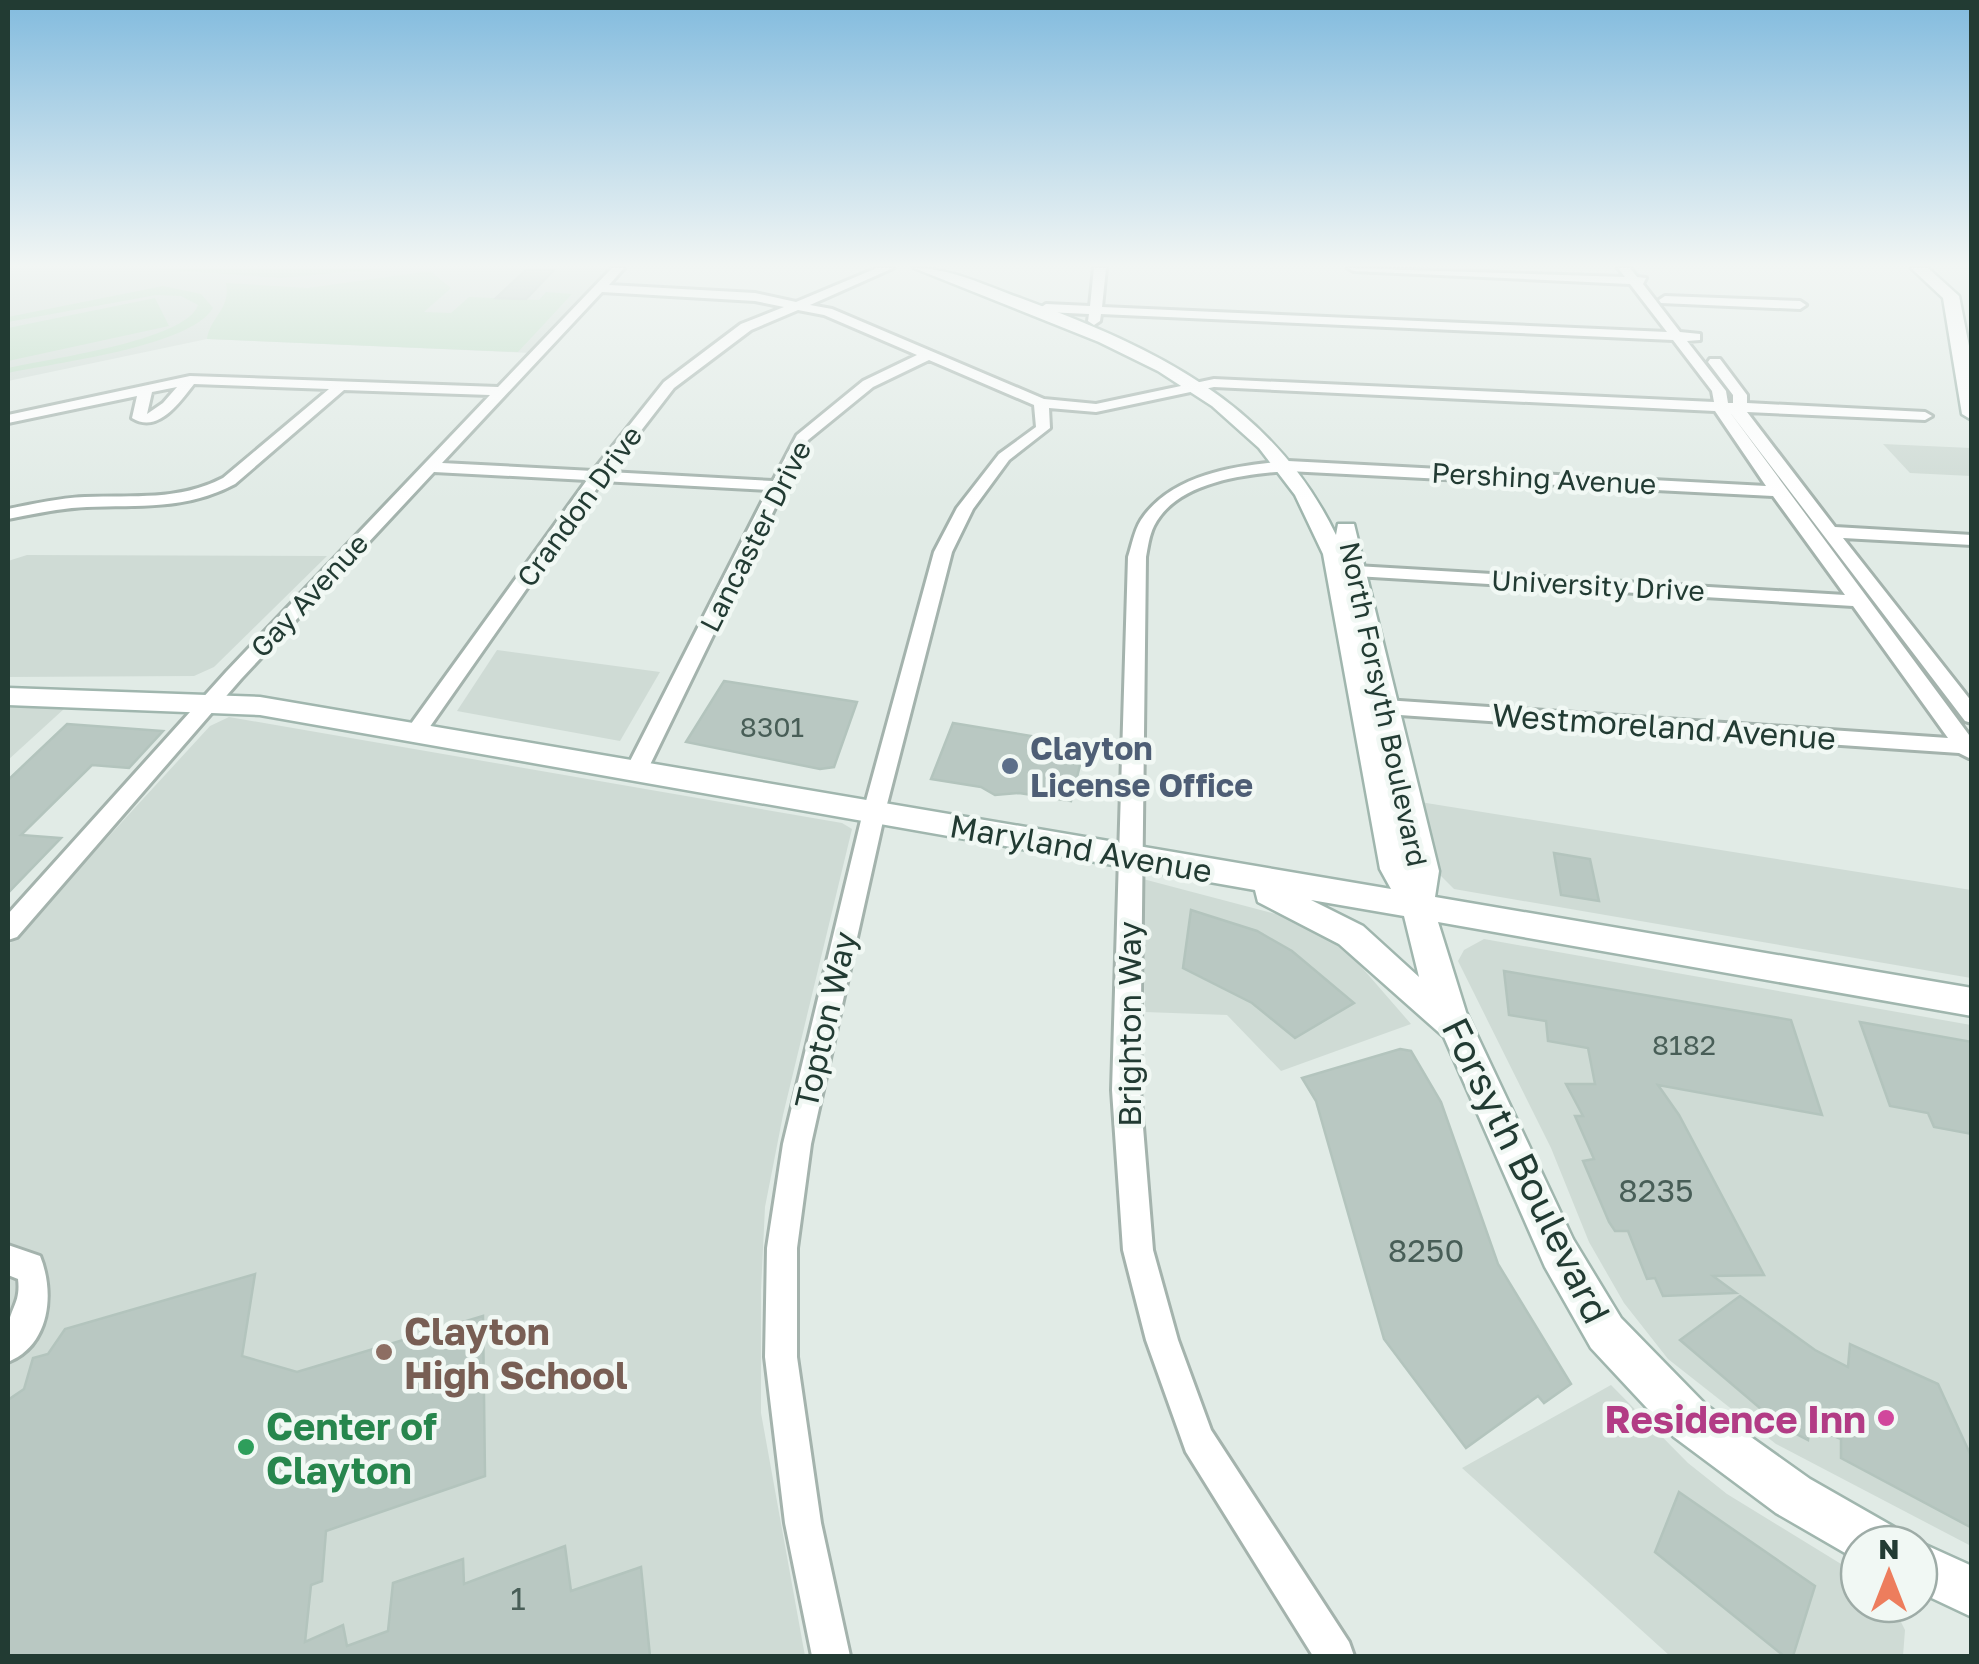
<svg xmlns="http://www.w3.org/2000/svg" width="1979" height="1664" viewBox="0 0 1979 1664" font-family="'Golos Text',sans-serif">
  <style>
    .built { fill: #cfdbd5 }
    .green { fill: #badbc2 }
    .building { fill: #b9c8c2; stroke: #b3c4bd; stroke-width: 2.5 }
    .lines { fill: none; stroke-linecap: round; stroke-linejoin: round }
    .street-casing { stroke: #a4b3ad; stroke-width: 6 }
    .secondary-casing { stroke: #a0b6ae; stroke-width: 5 }
    .street { fill: #fff; fill-rule: evenodd }
    .secondary { fill: #fff; fill-rule: evenodd }
    .service-dot { fill: #5c6f8a; stroke: #f1f8f4; stroke-width: 4 }
    .education-dot { fill: #8d6e63; stroke: #f1f8f4; stroke-width: 4 }
    .hotel-dot { fill: #d1479c; stroke: #f1f8f4; stroke-width: 4 }
    .leisure-dot { fill: #2e9e5b; stroke: #f1f8f4; stroke-width: 4 }
    .labels { text-anchor: middle; dominant-baseline: central; stroke-width: 9; stroke-linejoin: round; paint-order: stroke }
    .far-street-label { font-size: 28px; fill: #223b33; stroke: #f1f8f4 }
    .number-label { font-size: 28px; fill: #485e57 }
    .street-label { font-size: 32px; fill: #223b33; stroke: #f1f8f4 }
    .service-label { font-size: 32px; font-weight: bold; fill: #4e5e75; stroke: #f1f8f4; text-anchor: start }
    .near-number-label { font-size: 32px; fill: #485e57 }
    .near-street-label { font-size: 38px; fill: #223b33; stroke: #f1f8f4 }
    .near-education-label { font-size: 38px; font-weight: bold; fill: #785e54; stroke: #f1f8f4; text-anchor: start }
    .near-hotel-label { font-size: 38px; font-weight: bold; fill: #b23c85; stroke: #f1f8f4; text-anchor: end }
    .near-leisure-label { font-size: 38px; font-weight: bold; fill: #27864d; stroke: #f1f8f4; text-anchor: start }
  </style>
  <rect width="100%" height="100%" fill="#e1ebe6"/>
  <g class="built">
    <path d="M8 268H611L531 353 207 339 8 381Z"/>
    <path d="M1883 444 1971 448V476L1910 473Z"/>
    <path d="M27 555 327 556 214 667 194 676 8 677V561Z"/>
    <path d="M497 650 660 672 620 741 457 711Z"/>
    <path d="M8 706H26L65 708 8 760Z"/>
    <path d="M229 717 842 823 852 829 783 1115 765 1207 761 1290V1413L805 1656H8V946L210 726Z"/>
    <path d="M1420 802 1971 890V978L1454 889 1437 872Z"/>
    <path d="M1143 879 1299 920 1351 955 1411 1024 1281 1071 1227 1015 1145 1012Z"/>
    <path d="M1484 939 1971 1025V1546L1776 1444 1668 1359 1624 1303 1589 1242 1551 1148 1458 961 1464 950Z"/>
    <path d="M1611 1385 1688 1463 1727 1494 1859 1575V1604H1892L1905 1630 1903 1656H1670L1462 1468Z"/>
  </g>
  <g class="green">
    <path d="M144 268H392L281 278Z"/>
    <path d="M430 271 451 288 424 312 451 313 469 297 539 300 546 292 572 294 518 352 207 339C210 317 231 309 226 283L308 288Z"/>
    <path d="M163 286 201 294 213 308C190 347 53 363 8 373V368C46 359 186 341 198 305L181 296 156 295 8 322V317Z"/>
    <path d="M155 298 169 326 8 361V328Z"/>
  </g>
  <g class="building">
    <path d="M527 269 554 270 526 299 496 298Z"/>
    <path d="M724 681 857 702 834 767 820 769 686 742Z"/>
    <path d="M953 723 1085 745 1071 801 1019 793 995 795 981 787 931 779Z"/>
    <path d="M67 724 163 731 129 768 92 765 21 835 61 838 8 893V780Z"/>
    <path d="M1554 853 1590 859 1599 901 1561 895Z"/>
    <path d="M1191 910 1257 931 1292 951 1354 1003 1295 1038 1252 1003 1183 968Z"/>
    <path d="M1504 971 1791 1020 1822 1115 1658 1085 1679 1115 1764 1275 1713 1276 1736 1293 1663 1296 1655 1278 1647 1279 1628 1231H1615L1609 1222 1583 1161 1594 1159 1575 1116H1583L1566 1084H1595L1588 1048 1548 1041 1546 1021 1509 1015Z"/>
    <path d="M1860 1022 1972 1042V1134L1934 1127 1928 1113 1890 1106Z"/>
    <path d="M1400 1049 1411 1051 1441 1102 1498 1264 1571 1384 1544 1403 1538 1396 1466 1448 1384 1339 1316 1101 1302 1078Z"/>
    <path d="M255 1274 242 1356 297 1372 483 1316 485 1476 326 1531 322 1581 311 1585 305 1642 343 1625 347 1646 388 1631 393 1583 463 1559 464 1584 565 1546 571 1591 641 1567 650 1656H8V1400L24 1389 33 1358 48 1354 65 1329Z"/>
    <path d="M1740 1296 1815 1350 1848 1367 1850 1344 1938 1384 1972 1458V1528L1841 1458V1439L1810 1426 1808 1440 1781 1426 1680 1340Z"/>
    <path d="M1679 1492 1815 1586 1793 1656H1784L1655 1552Z"/>
  </g>
  <g class="lines">
    <g class="street-casing">
      <g id="street">
        <path d="M612 268H624L609 285 755 293 796 302 877 268H893L810 305 832 309 1044 399 1096 404 1214 379 1714 402 1712 391 1673 340 1101 314 1100 321 1094 325 1088 321 1089 314 1046 312 1040 308 1046 304 1090 306 1094 268H1106L1102 307 1667 332 1630 284 1354 271 1348 268 1625 277 1618 268H1630L1637 277 1646 278 1643 284 1680 332 1700 334V340L1687 341 1726 391 1728 403H1733V395L1708 362 1710 359H1720L1747 395V403L1925 412 1932 416 1925 420 1747 412 1835 527 1972 535V545L1843 538 1972 702V723L1965 721 1729 411 1972 739 1969 758 1959 753 1370 713 1360 706 1370 699 1948 738 1853 606 1339 575 1330 570 1339 565 1845 595 1773 496 1288 471C1245 474 1176 482 1154 526 1149 536 1148 547 1146 557L1140 1090 1153 1250 1178 1340 1211 1430 1349 1642 1354 1656H1313L1186 1452 1146 1340 1123 1250 1112 1090 1128 557C1132 545 1134 531 1141 520 1171 474 1237 465 1288 461L1766 486 1715 411 1214 387 1096 412 1049 408 1050 428 1009 460 973 509 952 552 885 812 811 1144 797 1248V1357L821 1523 850 1656H812L785 1523 765 1357 767 1248 783 1144 863 812 934 552 957 508 999 454 1036 427 1034 405 929 360 873 387 808 440 647 771 636 778 625 771 768 490 602 481 422 738 415 740 405 733 408 728 587 480 434 472 241 679 17 937 8 940V914L227 671 490 395 344 390 235 484C187 510 139 505 87 507 60 508 34 514 8 519V509C33 504 59 498 85 497 134 495 179 501 223 478L329 389 194 384C179 403 158 434 132 418L137 396 8 423V415L190 376 498 387ZM602 292 755 301 784 307 741 324 664 382 593 471 442 463ZM798 310 824 315 917 355 863 381 797 435 773 481 609 472 674 388 751 330ZM177 387 163 403 147 414 152 392Z"/>
        <path d="M1665 296 1800 301 1806 305 1800 309 1661 303 1659 300Z"/>
        <path d="M8 1245 40 1256C55 1293 50 1345 8 1362 7 1352 6 1339 8 1328 10 1308 21 1303 18 1279L8 1275Z"/>
      </g>
    </g>
    <g class="secondary-casing">
      <g id="secondary">
        <path d="M914 268C952 268 988 287 1023 299 1155 348 1272 403 1336 535L1338 524H1354L1439 871 1435 897 1972 988V1016L1438 922 1466 1012 1573 1239 1621 1318 1706 1405 1810 1479 1894 1527 1901 1544H1859V1561L1776 1513 1674 1437 1591 1348 1545 1267 1444 1037 1339 944 1258 902 1255 890 260 715 8 705V688L260 697 1391 889 1380 869 1323 554 1295 495 1259 448 1212 406 1158 371 1099 342ZM1311 900 1404 916 1419 977 1363 926Z"/>
        <path d="M1911 268H1928L1959 296 1972 361V420L1962 414 1943 298Z"/>
        <path d="M1919 1542 1972 1566V1617L1919 1592V1544H1913Z"/>
      </g>
    </g>
    <use href="#street" class="street"/>
    <use href="#secondary" class="secondary"/>
  </g>
  <linearGradient id="sky" x2="0" y2="1"><stop stop-color="#82bbde"/><stop offset="0.53" stop-color="#f2f6f4"/><stop offset="1" stop-color="#f2f6f4" stop-opacity="0"/></linearGradient>
  <rect width="1979" height="501" fill="url(#sky)"/>
  <circle class="service-dot" cx="1010" cy="766" r="10"/>
  <circle class="education-dot" cx="384" cy="1352" r="10"/>
  <circle class="hotel-dot" cx="1886" cy="1418" r="10"/>
  <circle class="leisure-dot" cx="246" cy="1447" r="10"/>
  <g class="labels">
    <g class="far-street-label">
      <text transform="translate(1544 478) rotate(3)">Pershing Avenue</text>
      <text transform="translate(579 506) rotate(-54)">Crandon Drive</text>
      <text transform="translate(755 536) rotate(-63)">Lancaster Drive</text>
      <text transform="translate(1598 585) rotate(3)">University Drive</text>
      <text transform="translate(309 595) rotate(-47)">Gay Avenue</text>
      <text transform="translate(1384 704) rotate(78)">North Forsyth Boulevard</text>
    </g>
    <g class="number-label">
      <text x="772" y="726">8301</text>
      <text x="1684" y="1044">8182</text>
    </g>
    <g class="street-label">
      <text transform="translate(1664 726) rotate(4)">Westmoreland Avenue</text>
      <text transform="translate(1081 848) rotate(10)">Maryland Avenue</text>
      <text transform="translate(825 1020) rotate(-77)">Topton Way</text>
      <text transform="translate(1129 1024) rotate(-90)">Brighton Way</text>
    </g>
    <g class="service-label">
      <text x="1030" y="748">Clayton<tspan x="1030" dy="37">License Office</tspan></text>
    </g>
    <g class="near-number-label">
      <text x="1656" y="1190">8235</text>
      <text x="1426" y="1250">8250</text>
      <text x="518" y="1598">1</text>
    </g>
    <g class="near-street-label">
      <text transform="translate(1527 1170) rotate(64)">Forsyth Boulevard</text>
    </g>
    <g class="near-education-label">
      <text x="404" y="1330">Clayton<tspan x="404" dy="44">High School</tspan></text>
    </g>
    <g class="near-hotel-label">
      <text x="1866" y="1418">Residence Inn</text>
    </g>
    <g class="near-leisure-label">
      <text x="266" y="1425">Center of<tspan x="266" dy="44">Clayton</tspan></text>
    </g>
  </g>
  <rect width="1979" height="1664" fill="none" stroke="#223b33" stroke-width="20"/>
  <g transform="translate(1889 1574)"><circle r="48" fill="#f1f8f4" stroke="#9eaca7" stroke-width="2.5"/>
  <path d="M0-8L18 38L0 25L-18 38Z" fill="#ed7d5d"/>
  <text y="-15" font-size="28" font-weight="bold" text-anchor="middle" fill="#223b33">N</text>
  </g>
</svg>
